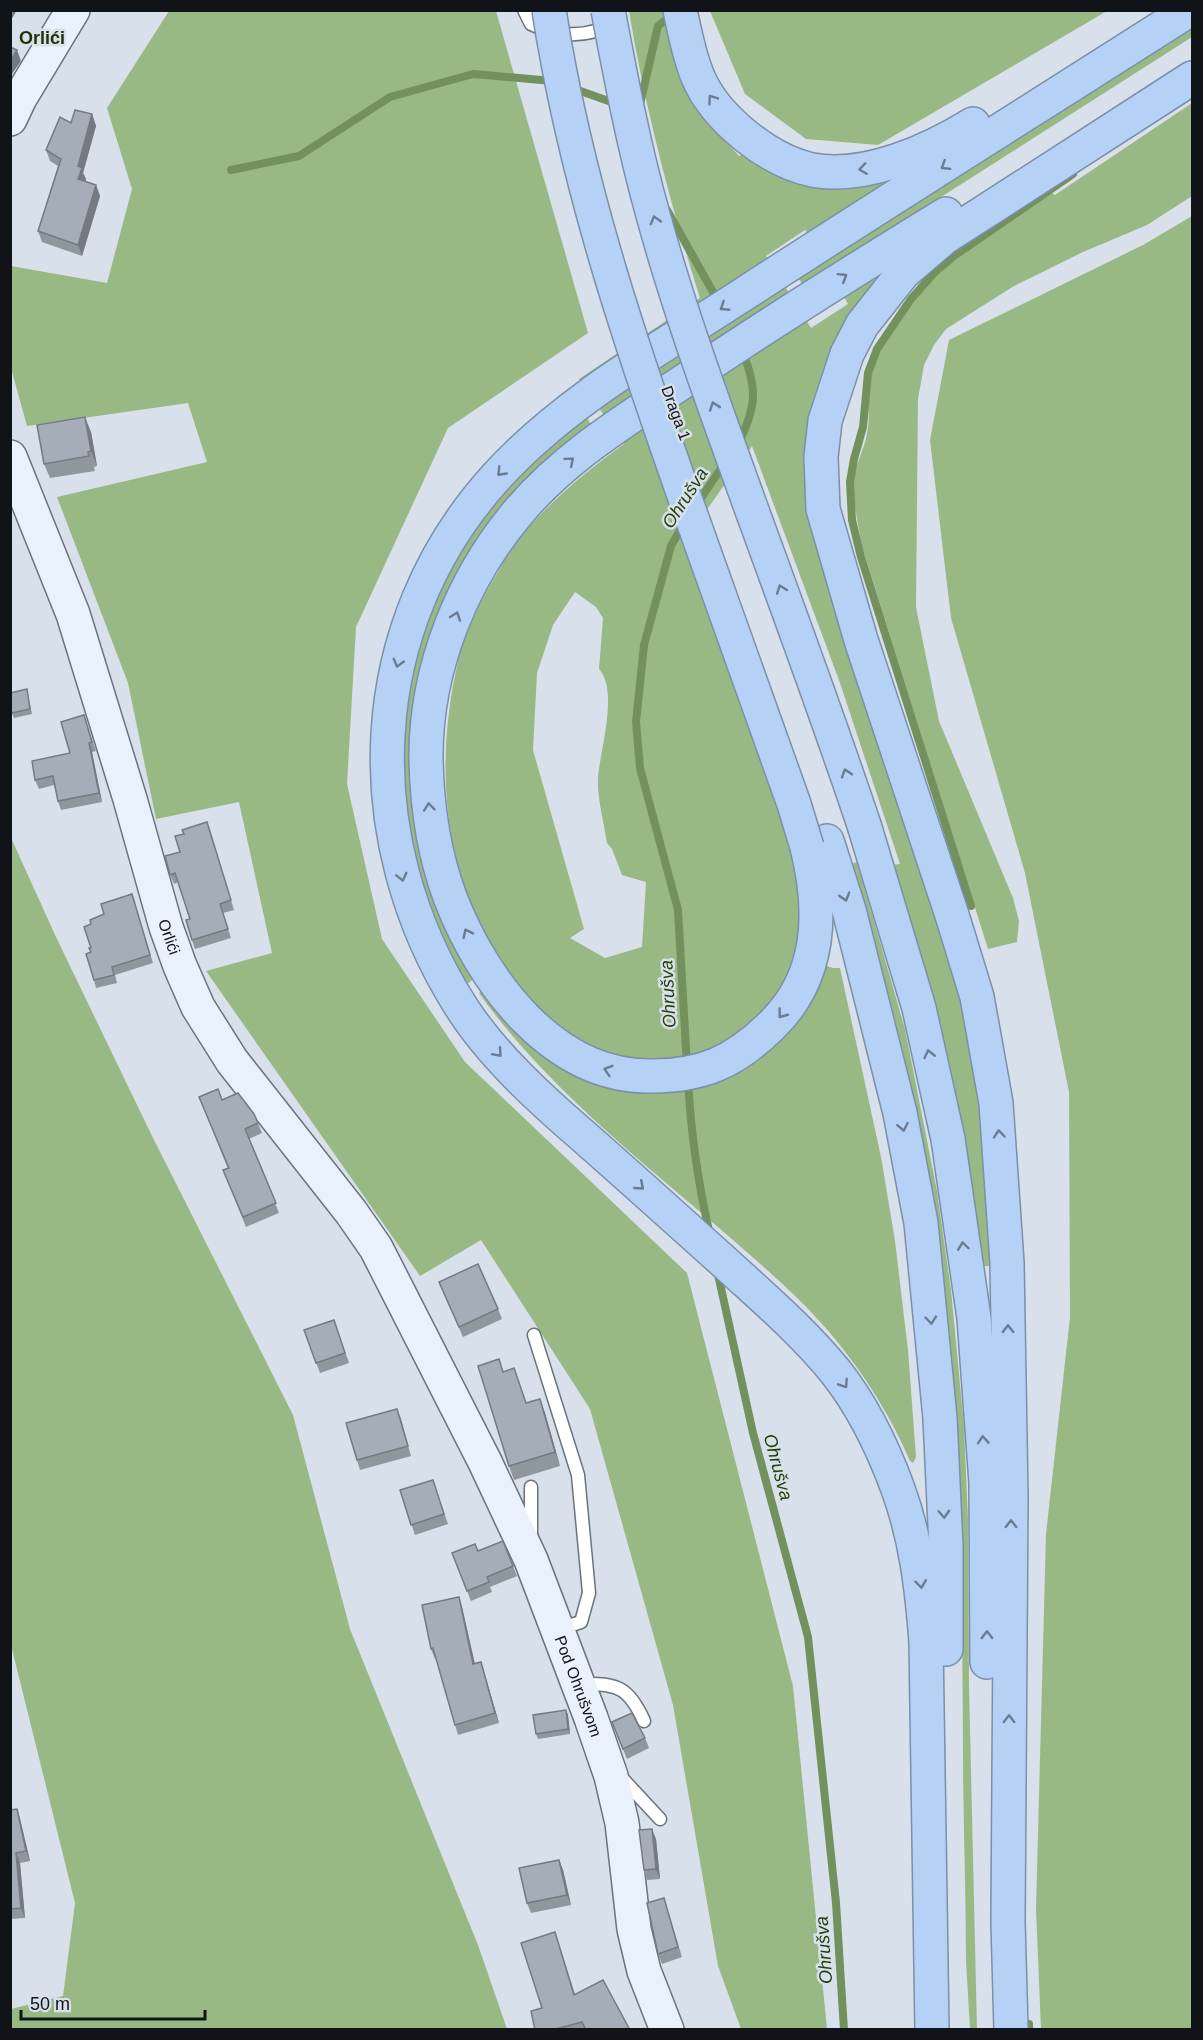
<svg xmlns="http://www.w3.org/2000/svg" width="1203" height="2040" viewBox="0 0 1203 2040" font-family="Helvetica,sans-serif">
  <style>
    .green { fill: #99b984; fill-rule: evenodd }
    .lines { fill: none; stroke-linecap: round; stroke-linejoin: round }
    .stream { stroke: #72915d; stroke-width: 8 }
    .lane-casing { stroke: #6b737c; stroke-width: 15 }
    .secondary-casing { stroke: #6b737c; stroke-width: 36 }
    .highway-casing { stroke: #7b8fa8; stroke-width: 36 }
    .lane { stroke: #fff; stroke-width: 12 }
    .secondary { stroke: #e9f2fc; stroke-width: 33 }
    .highway { stroke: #b5d2f6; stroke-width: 33 }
    .highway-bridge-casing { stroke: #7b8fa8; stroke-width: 36; stroke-linecap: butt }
    .highway-bridge { stroke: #b5d2f6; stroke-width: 33 }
    .wall { fill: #8e969e }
    .shaded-wall { fill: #747a81 }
    .building { fill: #a5aeb8; stroke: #747a81; stroke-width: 1.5 }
    .oneway { stroke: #6b7c92 }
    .labels { text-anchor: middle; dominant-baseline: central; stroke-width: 5; stroke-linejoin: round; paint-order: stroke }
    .street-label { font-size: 16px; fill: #101317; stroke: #d7e0eb }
    .neighbourhood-label { font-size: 18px; font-weight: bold; fill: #1b3402; stroke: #d7e0eb }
    .water-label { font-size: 18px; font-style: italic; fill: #234005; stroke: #d7e0eb }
  </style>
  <rect width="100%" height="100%" fill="#d7e0eb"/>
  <g class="green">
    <path d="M169 11H496L588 333 448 428 356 627 347 784 382 939 465 1062 687 1273 793 1686 827 2029H741L718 1966 673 1705 590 1409 481 1240 420 1276 206 971 272 953 239 802 156 819 128 683 57 497 207 462 188 403 27 426 11 368V266L107 283 132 189 107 108Z"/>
    <path d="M629 11H663L670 43 681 76 718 132 739 156 744 153 881 181 884 186 808 234 805 230 766 256 811 328 848 304 844 297 872 279 877 282 812 443 962 999 980 1103 991 1266H983L892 865 900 864 840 683 752 446 686 539 794 854C800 888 804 922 795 955L833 968H840L881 1157 895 1241 908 1350 916 1457 913 1463 910 1461C889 1412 858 1364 822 1324 793 1291 759 1263 726 1234 639 1159 546 1087 479 993L508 972C494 949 479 925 469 900 443 832 440 757 453 685 456 674 457 661 461 650 470 623 483 596 498 572 503 563 508 553 514 545 545 505 584 473 624 444L579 379 700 298C670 203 645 108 629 11ZM575 592 596 607 603 618 599 669C619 691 600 750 598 778 597 799 604 822 607 843L612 849 622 875 646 882 642 947 605 958 570 938 584 929 533 750 537 673 553 625Z"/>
    <path d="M710 11V10L1107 11 878 145 806 139 745 94Z"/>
    <path d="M1192 29V37L803 285 798 278Z"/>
    <path d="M1192 103V196L1147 225 1083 252 1014 286 946 329 934 345 924 365 918 399 916 607 939 721 1013 898 1019 921 1017 942 988 949 862 546C858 523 851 496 855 473 858 459 865 447 867 433 871 416 866 396 870 379 888 294 985 237 1051 192L1055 195Z"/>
    <path d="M1192 216V2029H1041L1036 1909 1046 1534 1070 1317 1069 1092 1025 873 951 618 930 440 949 340 1143 245Z"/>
    <path d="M587 418 591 424 544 462 515 491 476 543 462 564 446 597 435 623 420 677 475 978 466 985C455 963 443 942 433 919 428 907 425 893 421 880 385 761 407 625 480 524 510 483 548 449 587 418Z"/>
    <path d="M12 840 56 937 152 1136 293 1415 350 1629 478 1945 507 2029H11V2009L63 1996 75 1903 10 1641V841Z"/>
    <path d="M857 862 905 1029 937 1191 951 1290 964 1426 968 1520 969 1685 977 2029H970L966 1961C966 1891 963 1820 963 1750 962 1580 962 1411 939 1243 921 1113 889 989 851 864Z"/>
  </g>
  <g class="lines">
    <g class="stream">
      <path d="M572 88 617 104"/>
      <path d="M640 104 658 26 673 14"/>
      <path d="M231 170 299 156 390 97 473 74 552 81"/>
      <path d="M667 210 718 301"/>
      <path d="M738 444C756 408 758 390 743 353"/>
      <path d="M697 504 724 464"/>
      <path d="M684 523 671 546 644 645 636 722 640 768 678 910 687 1066"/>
      <path d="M971 906 861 557 852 520 850 482 854 459 863 427 868 373 877 349 911 299 934 273 954 256 1073 174"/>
      <path d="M688 1081C691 1133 698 1184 710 1235"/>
      <path d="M717 1270 753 1433 808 1637 836 1903 844 2030"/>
      <path d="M1029 2024V2030"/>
    </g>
    <g class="lane-casing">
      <g id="lane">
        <path d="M524 10 531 24C555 36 587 39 610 24"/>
        <path d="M534 1335 578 1475 589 1593 581 1622 559 1629"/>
        <path d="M531 1537V1487"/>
        <path d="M582 1684C618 1683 629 1688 644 1721"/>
        <path d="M620 1776 660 1819"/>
      </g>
    </g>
    <g class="secondary-casing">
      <g id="secondary">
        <path d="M10 119 20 98 73 10"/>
        <path id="s1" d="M10 457 73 614 130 799 166 927 180 966 198 1007 232 1061 351 1212 376 1248 485 1462 531 1560 591 1718 611 1776 622 1823 634 1929 644 1971 667 2030"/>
      </g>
    </g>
    <g class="highway-casing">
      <g id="highway">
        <path d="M680 10C685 33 689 56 698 77 708 101 727 121 747 137 766 152 789 165 812 170 865 180 929 151 973 124"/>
        <path d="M865 828 919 1008 948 1139 974 1318 986 1483 987 1662"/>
        <path d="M827 841 849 910 900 1113 921 1223 940 1418 946 1547V1649"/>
        <path d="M807 847C823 912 822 978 770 1027 734 1062 702 1076 652 1076 553 1078 482 981 450 897 434 854 427 805 426 760 425 669 462 578 520 510 566 456 626 420 684 381 770 323 858 268 946 214"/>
        <path d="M932 2030 926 1642C922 1589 916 1538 898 1489 883 1448 862 1405 835 1371 804 1333 767 1301 732 1269 682 1224 632 1179 582 1135 539 1098 490 1053 460 1005 355 838 361 626 496 477 566 400 660 349 747 292 893 197 1042 104 1189 10"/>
        <path d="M1011 2030 1008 1922 1011 1497 1007 1263 996 1103 977 997 952 915 861 640 823 509 821 457 825 421 847 354 862 325 903 273 944 238 1192 78"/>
      </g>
    </g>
    <use href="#lane" class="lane"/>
    <use href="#secondary" class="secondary"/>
    <use href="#highway" class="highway"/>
    <g class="highway-bridge-casing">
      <g id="highway-bridge">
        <path d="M549 10C576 186 634 354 693 521 727 615 761 709 794 804L807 847"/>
        <path d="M608 10C621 79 634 147 653 215 681 317 718 416 754 516 792 620 830 723 865 828"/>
      </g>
    </g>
    <use href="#highway-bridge" class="highway-bridge"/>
  </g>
  <g class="wall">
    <path d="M92 114 96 126 83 173 86 179 85 181 96 185 100 196 82 256 42 242 38 231 58 166 50 161 46 150 71 123Z"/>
    <path d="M91 432 97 466 94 467 95 471 50 478 44 464Z"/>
    <path d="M27 689 32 714 14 718 10 708Z"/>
    <path d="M84 715 96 751 92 752 102 802 61 810 58 801 54 785 39 789 35 780 70 753Z"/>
    <path d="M210 831 234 910 223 913 231 938 195 949 192 940 190 919 178 882 174 884 170 875 180 852Z"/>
    <path d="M132 894 153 963 115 975 117 983 96 988 94 980 91 948 104 914Z"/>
    <path d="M199 1097 222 1100 254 1114 262 1133 249 1139 279 1213 246 1227 223 1170 228 1169Z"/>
    <path d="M439 1282 498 1309 502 1319 463 1337Z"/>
    <path d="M334 1320 349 1363 320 1373 304 1330Z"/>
    <path d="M503 1372 526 1403 545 1413 560 1466 514 1480 509 1466Z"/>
    <path d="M397 1409 411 1456 360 1470 357 1460Z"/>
    <path d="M433 1480 448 1524 415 1535 400 1490Z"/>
    <path d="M478 1551 513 1566 517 1576 490 1587 492 1592 471 1601 452 1553Z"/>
    <path d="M459 1597 462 1607 475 1664 484 1672 499 1723 458 1735 436 1658 435 1659 431 1649Z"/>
    <path d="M566 1710 568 1715 570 1734 538 1739 536 1734Z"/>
    <path d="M616 1732 645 1738 649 1748 627 1759Z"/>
    <path d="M17 1809 20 1819 30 1861 20 1863 25 1918 10 1919V1810Z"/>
    <path d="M656 1839 660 1879 647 1880 644 1870Z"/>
    <path d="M559 1860 563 1870 571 1905 531 1913 527 1903Z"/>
    <path d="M664 1898 682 1957 662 1964 658 1954Z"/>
    <path d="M555 1932 575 1994 630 2030H535L542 2008Z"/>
  </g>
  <g class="shaded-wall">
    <path d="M10 10H17L10 22Z"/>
    <path d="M17 50 21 61 10 77V61Z"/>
    <path d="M92 114 96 126 83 173 86 179 82 190 78 179V166Z"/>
    <path d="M96 185 100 196 82 256 78 245Z"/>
    <path d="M85 417 91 432 97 466 91 451Z"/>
    <path d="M89 743 92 752 102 802 99 793Z"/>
    <path d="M540 1399 545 1413 560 1466 555 1452Z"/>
    <path d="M397 1409 401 1419 411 1456 408 1446Z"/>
    <path d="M459 1597 462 1607 477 1674 473 1664Z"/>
    <path d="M481 1662 484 1672 499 1723 495 1713Z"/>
    <path d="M566 1710 568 1715 570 1734 568 1729Z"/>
    <path d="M17 1809 20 1819 30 1861 26 1851Z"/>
    <path d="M652 1829 656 1839 660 1879 656 1869Z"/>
    <path d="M16 1853 20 1863 25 1918 21 1908Z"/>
    <path d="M559 1860 563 1870 571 1905 567 1895Z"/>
  </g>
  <g class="building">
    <path d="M10 47 17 50 10 61Z"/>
    <path d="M75 110 92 114 78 166 82 168 78 179 96 185 78 245 38 231 61 159 46 150 60 117 71 123Z"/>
    <path d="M85 417 91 451 88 452 89 456 44 464 37 425Z"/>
    <path d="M27 689 30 709 12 713 10 708V693Z"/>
    <path d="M84 715 92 742 89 743 99 793 58 801 53 776 35 780 32 761 70 753 61 722Z"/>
    <path d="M207 822 231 900 220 904 228 929 192 940 186 920 190 919 175 873 170 875 165 856 180 852 175 836 184 834 182 830Z"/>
    <path d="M132 894 150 955 112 967 114 975 94 980 86 954 91 952 89 948H91L84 927 91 924 90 920 104 914 101 904Z"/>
    <path d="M218 1089 222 1100 238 1093 254 1114 258 1123 245 1129 276 1203 243 1217 223 1170 229 1168 199 1097Z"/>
    <path d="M478 1264 498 1309 459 1327 439 1282Z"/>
    <path d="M334 1320 345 1353 316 1363 304 1330Z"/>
    <path d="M499 1359 503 1372 514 1368 526 1403 540 1399 555 1452 509 1466 478 1366Z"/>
    <path d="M397 1409 408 1446 357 1460 346 1423Z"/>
    <path d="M433 1480 444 1514 411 1525 400 1490Z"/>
    <path d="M503 1541 513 1566 487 1577 489 1582 467 1591 452 1553 475 1544 478 1551Z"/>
    <path d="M459 1597 473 1664 481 1662 495 1713 455 1725 433 1648 431 1649 422 1605Z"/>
    <path d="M566 1710 568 1729 536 1734 533 1715Z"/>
    <path d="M632 1713 645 1738 623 1749 612 1722Z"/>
    <path d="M17 1809 26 1851 16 1853 21 1908 10 1909V1810Z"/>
    <path d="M652 1829 656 1869 644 1870 639 1830Z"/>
    <path d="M559 1860 567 1895 527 1903 519 1868Z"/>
    <path d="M664 1898 678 1947 658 1954 647 1903Z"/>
    <path d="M555 1932 574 1995 603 1980 630 2030H586L582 2022 552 2030H535L531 2011 542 2008 521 1943Z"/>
  </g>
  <defs><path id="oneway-chevron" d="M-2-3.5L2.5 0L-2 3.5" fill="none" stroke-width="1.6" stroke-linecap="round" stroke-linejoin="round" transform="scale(1.5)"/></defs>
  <g class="oneway">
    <use href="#oneway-chevron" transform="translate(712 99) rotate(-125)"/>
    <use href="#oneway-chevron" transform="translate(945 166) rotate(148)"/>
    <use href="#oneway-chevron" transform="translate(863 169) rotate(172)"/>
    <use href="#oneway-chevron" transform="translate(655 220) rotate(-106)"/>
    <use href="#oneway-chevron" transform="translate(843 277) rotate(-32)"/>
    <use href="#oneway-chevron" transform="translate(724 307) rotate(147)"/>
    <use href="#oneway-chevron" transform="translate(714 406) rotate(-109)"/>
    <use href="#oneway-chevron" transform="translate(570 461) rotate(-40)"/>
    <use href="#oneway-chevron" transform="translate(501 472) rotate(134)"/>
    <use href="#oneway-chevron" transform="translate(781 589) rotate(-110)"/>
    <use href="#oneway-chevron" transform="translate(456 616) rotate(-70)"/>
    <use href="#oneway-chevron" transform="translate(398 663) rotate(105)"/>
    <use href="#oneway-chevron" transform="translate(846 773) rotate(-108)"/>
    <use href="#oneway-chevron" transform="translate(429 807) rotate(-96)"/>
    <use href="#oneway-chevron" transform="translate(402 877) rotate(76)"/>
    <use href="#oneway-chevron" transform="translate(845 897) rotate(73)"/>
    <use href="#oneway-chevron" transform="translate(467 933) rotate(-116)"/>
    <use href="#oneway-chevron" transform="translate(782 1014) rotate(127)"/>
    <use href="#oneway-chevron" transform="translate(498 1053) rotate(49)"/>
    <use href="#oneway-chevron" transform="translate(929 1054) rotate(-103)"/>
    <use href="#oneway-chevron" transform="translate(608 1070) rotate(-163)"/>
    <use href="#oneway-chevron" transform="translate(903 1127) rotate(79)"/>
    <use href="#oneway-chevron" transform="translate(999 1134) rotate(-95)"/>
    <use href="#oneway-chevron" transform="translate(640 1186) rotate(41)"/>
    <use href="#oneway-chevron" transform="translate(963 1246) rotate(-98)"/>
    <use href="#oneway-chevron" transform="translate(931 1320) rotate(85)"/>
    <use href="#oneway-chevron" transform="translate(1008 1329) rotate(-91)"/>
    <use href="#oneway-chevron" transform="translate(844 1384) rotate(57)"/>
    <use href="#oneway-chevron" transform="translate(983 1440) rotate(-94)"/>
    <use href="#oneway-chevron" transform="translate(944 1514) rotate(87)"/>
    <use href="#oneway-chevron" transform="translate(1011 1524) rotate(-90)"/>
    <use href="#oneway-chevron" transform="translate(921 1584) rotate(83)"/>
    <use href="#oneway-chevron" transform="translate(987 1635) rotate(-90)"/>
    <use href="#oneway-chevron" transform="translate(1009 1719) rotate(-90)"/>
  </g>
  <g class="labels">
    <g class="street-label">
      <text transform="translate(676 413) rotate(70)">Draga 1</text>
      <text stroke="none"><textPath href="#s1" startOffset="506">Orlići</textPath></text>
      <text stroke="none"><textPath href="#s1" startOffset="1365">Pod Ohrušvom</textPath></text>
    </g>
    <g class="neighbourhood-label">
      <text x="42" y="38">Orlići</text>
    </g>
    <g class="water-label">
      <text transform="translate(685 498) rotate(-57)">Ohrušva</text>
      <text transform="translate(668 994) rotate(-93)">Ohrušva</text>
      <text transform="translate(778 1467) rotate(75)">Ohrušva</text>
      <text transform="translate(824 1950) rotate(-94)">Ohrušva</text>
    </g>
  </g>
  <rect width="1203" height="2040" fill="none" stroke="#101317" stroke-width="24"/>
  <path d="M21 2010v9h184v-9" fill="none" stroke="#101317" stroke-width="3"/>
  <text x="30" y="2010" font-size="18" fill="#101317" stroke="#d7e0eb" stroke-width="4.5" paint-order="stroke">50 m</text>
</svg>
